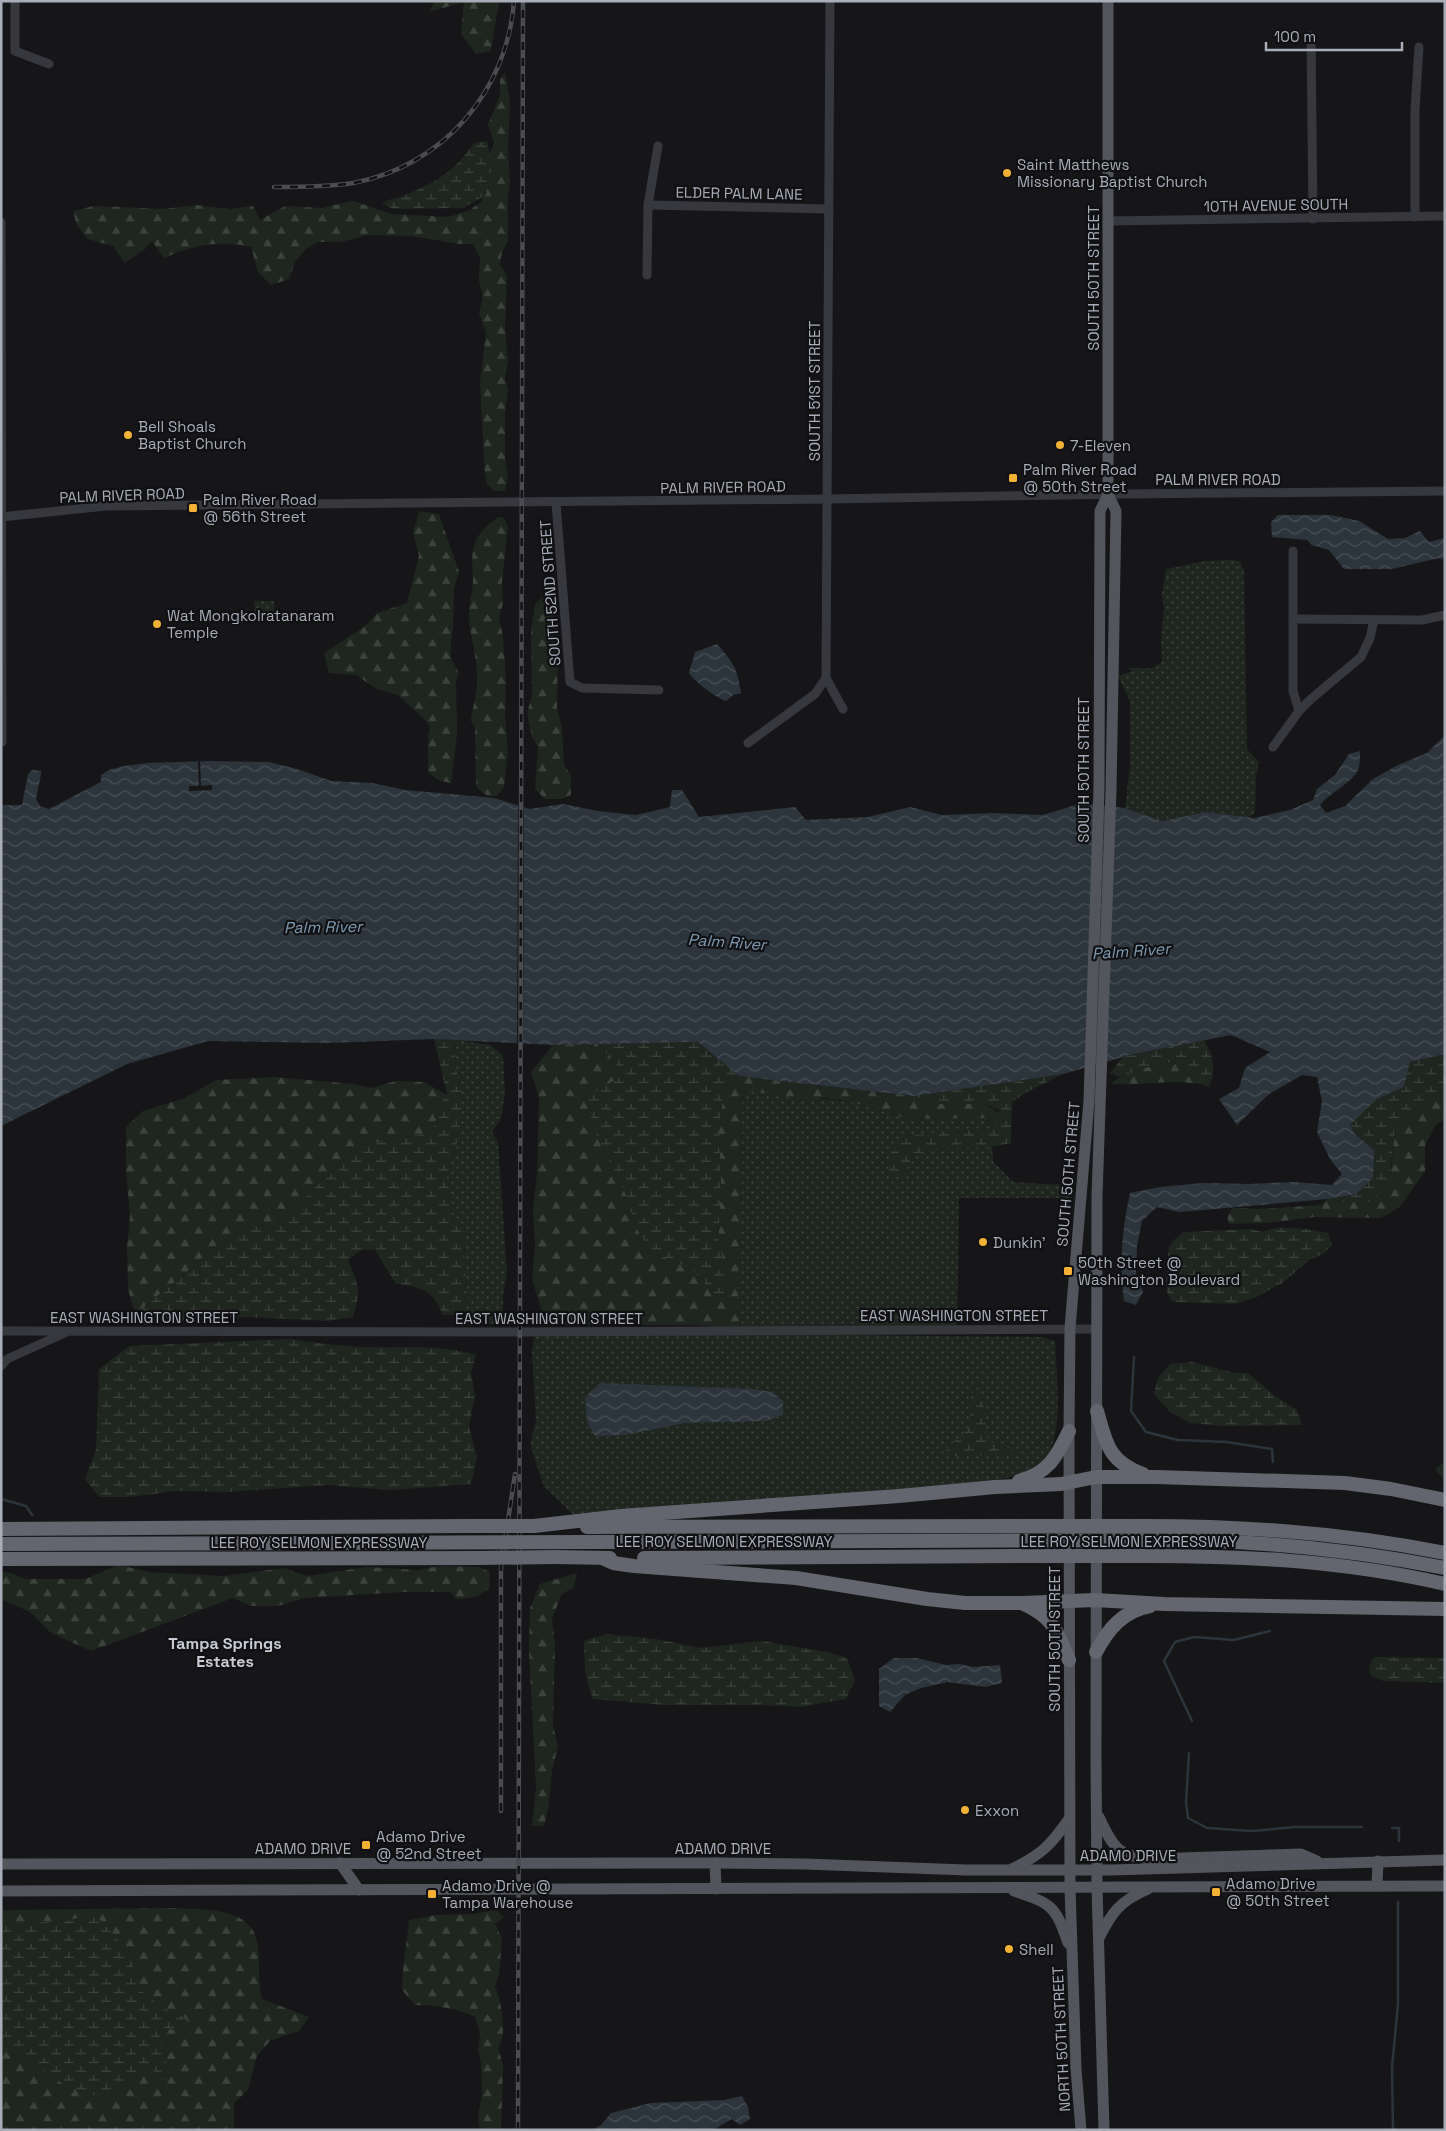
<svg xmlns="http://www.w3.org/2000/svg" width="1446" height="2131" viewBox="0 0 1446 2131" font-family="'Space Grotesk',sans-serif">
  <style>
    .green { fill: url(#green-dots) }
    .forest { fill: url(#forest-firs) }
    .wetland { fill: url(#wetland-marsh) }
    .water { fill: url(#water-waves) }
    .pier { fill: #161618 }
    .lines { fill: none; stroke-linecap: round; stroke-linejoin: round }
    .stream { stroke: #2c353c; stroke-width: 2.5 }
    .minor { stroke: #37383d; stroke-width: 9 }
    .major { stroke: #53555c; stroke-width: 11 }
    .highway { stroke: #63666e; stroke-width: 14 }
    .rail-casing { stroke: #4a4c52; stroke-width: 4.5 }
    .rail { stroke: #111113; stroke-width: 2.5; stroke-dasharray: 8; stroke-linecap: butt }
    .highway-bridge { stroke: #63666e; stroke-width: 14 }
    .poi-dot { fill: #f2b134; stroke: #111113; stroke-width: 2 }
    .labels { text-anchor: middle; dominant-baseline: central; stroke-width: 4.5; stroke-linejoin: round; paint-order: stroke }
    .poi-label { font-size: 15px; fill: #a8adb8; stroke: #111113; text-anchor: start }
    .street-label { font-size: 15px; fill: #a8adb8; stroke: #111113 }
    .water-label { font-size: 16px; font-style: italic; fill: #7f9bb3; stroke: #111113 }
    .neighbourhood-label { font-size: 16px; font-weight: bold; fill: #c9ccd4; stroke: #111113 }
  </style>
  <defs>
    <pattern id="green-dots" width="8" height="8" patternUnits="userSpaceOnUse" patternTransform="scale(1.25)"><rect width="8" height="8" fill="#1e261f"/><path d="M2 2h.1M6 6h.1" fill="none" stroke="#3c433d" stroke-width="1.8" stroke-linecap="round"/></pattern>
    <pattern id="forest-firs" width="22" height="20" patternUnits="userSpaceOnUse" patternTransform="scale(1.25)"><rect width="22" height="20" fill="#1e261f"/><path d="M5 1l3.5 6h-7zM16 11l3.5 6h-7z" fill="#3c433d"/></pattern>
    <pattern id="wetland-marsh" width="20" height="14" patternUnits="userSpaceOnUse" patternTransform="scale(1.25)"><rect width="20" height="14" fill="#1e261f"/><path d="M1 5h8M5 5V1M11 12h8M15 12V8" fill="none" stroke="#3c433d"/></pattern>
    <pattern id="water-waves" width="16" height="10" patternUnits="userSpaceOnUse" patternTransform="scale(1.25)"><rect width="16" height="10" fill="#2c353c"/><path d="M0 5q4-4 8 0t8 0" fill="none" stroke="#485056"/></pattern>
  </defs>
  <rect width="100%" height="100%" fill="#161618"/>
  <g class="green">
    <path d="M1228 560 1240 561 1242 568H1244L1247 749 1259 762C1253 780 1258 795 1254 814L1248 817 1206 812 1162 821 1125 808 1130 766V701L1118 676 1133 671 1126 668H1152L1162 662 1161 642 1164 608 1162 594 1166 569 1205 561Z"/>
    <path d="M254 601H274L275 614H255Z"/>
    <path d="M456 1040 490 1045 503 1055 505 1092 501 1119 492 1132 498 1142 507 1272 503 1296V1324H469L459 1315 468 1305 463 1231 453 1211 447 1177 458 1138 461 1090 455 1065Z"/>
    <path d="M745 1090 852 1102 908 1119 984 1118 998 1128 903 1136 908 1165 912 1156 932 1148 992 1147 993 1161 1013 1182 1065 1185 1072 1198H959L957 1328H740L738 1309V1257L741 1226 742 1104Z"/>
    <path d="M535 1332C704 1332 873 1336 1042 1337L1055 1341C1056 1374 1066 1440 1041 1465 1033 1473 993 1481 979 1484L576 1517 544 1487 530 1444 536 1420 532 1352Z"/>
  </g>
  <g class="forest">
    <path d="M435 1H499L491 51 476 54 461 34 464 2 429 12Z"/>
    <path d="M505 72 510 101 508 151 510 182 508 197V241L502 252 500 265 507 275 505 329 508 362 505 378 508 390 505 411V459L508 475 505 491H494L487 484 485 475 480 383 486 333 479 313 483 296 479 281 480 258 473 244H459L411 236 368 235 341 242H318L306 249 295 262 289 279 271 285 258 272 251 247C220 240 193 245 164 258L152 241 145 249 125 263 113 246 88 239 77 226 73 211 94 206 164 209 196 205 229 209 253 206 260 220 285 206 321 208 353 201 392 214 448 217 470 210 482 201 486 162 494 143 488 125 500 95V80Z"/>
    <path d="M419 511 439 514 459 572 454 589 453 630 451 641V658L459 673 456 682 457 734 451 783 438 780 428 772V737L430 728 426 721 398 695 377 689 356 675 329 673 324 653 365 626 377 613 407 603 419 556 413 532Z"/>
    <path d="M498 517H503L508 526 502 582 503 603 499 619 503 636 506 680 505 715 508 752 504 787 497 796 486 795 476 787 475 727 471 721C472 708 477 696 477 683 479 660 469 637 469 614 469 603 473 591 473 580 471 548 471 537 498 517Z"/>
    <path d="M545 595 550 598 554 609 558 645 557 708 562 727 564 764 571 776V795L562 799H545L535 789 538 747 532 737 527 714 532 695 531 631 535 604Z"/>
    <path d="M597 1044 615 1063 623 1075 598 1140 623 1187 637 1229 651 1252 692 1269 714 1294 725 1301 727 1272 718 1243 721 1183 719 1133 724 1086 739 1076 914 1096 935 1104H985L999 1113 998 1128 984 1118 908 1119 852 1102 826 1098H793L745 1090 742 1104 741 1226 738 1257V1309L740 1328 698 1325H546L532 1279 535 1245 533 1208 537 1175 539 1098 531 1072 553 1045Z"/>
    <path d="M1175 1061 1200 1084C1170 1079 1140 1086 1111 1084 1126 1069 1154 1065 1175 1061Z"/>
    <path d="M274 1077 354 1084 371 1088 396 1081 424 1082 447 1095 439 1106 433 1132 356 1146 298 1205 275 1222 242 1230 211 1250 181 1277 135 1314 128 1289 127 1247 130 1215 126 1172V1127L143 1111 185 1098 216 1080Z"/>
    <path d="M1445 1088V1119L1436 1125 1425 1145V1171L1400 1207 1381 1218 1314 1217 1266 1223 1229 1224 1227 1216 1233 1208 1263 1209 1320 1205 1328 1199 1350 1202 1391 1171 1395 1128 1421 1102Z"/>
    <path d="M1441 1464 1445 1465V1480L1435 1470Z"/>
    <path d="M119 1565 149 1572 225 1576 284 1568 307 1576 367 1567 417 1570 440 1566 479 1567 490 1572 489 1589 476 1597 456 1599 450 1592H405L304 1598 278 1606H251L233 1598 91 1651 51 1633 30 1612 1 1599V1572L11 1573 25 1579H85Z"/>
    <path d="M577 1573 574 1587 562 1594 552 1618 555 1645 553 1726 558 1745 552 1772 549 1804 544 1826H532L536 1788 529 1650 530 1608 540 1584Z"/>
    <path d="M174 1908C201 1910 250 1906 257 1941 261 1960 257 1980 262 1999L309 2017 299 2031 270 2041 257 2056 248 2090 234 2103V2130H1V1910Z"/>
    <path d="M496 1910 504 1917 495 1924 502 1939 499 1975 495 1986C501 2000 508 2035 498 2048L503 2065 501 2130H480L478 2115 482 2095 481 2063 478 2050 480 2033 475 2017C455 2008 437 2005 415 2005L402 1990C402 1966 407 1943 409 1920L436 1915 473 1914Z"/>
  </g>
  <g class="wetland">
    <path d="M487 141C492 158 490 178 486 195L463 208 394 209 382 204C389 198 395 199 403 196 435 183 454 172 474 143Z"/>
    <path d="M434 1039 456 1040 455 1065 461 1090 462 1110 458 1138 447 1177 453 1211 463 1231 468 1305 459 1315H443C432 1290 423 1287 396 1284L375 1250H361L348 1260C359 1285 361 1291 353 1317L328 1321 248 1317 142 1324 134 1315 181 1277 211 1250 242 1230 275 1222 298 1205 356 1146 433 1132 439 1106 447 1094Z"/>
    <path d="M1204 1040C1213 1054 1217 1071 1209 1087L1200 1084 1175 1061 1155 1065 1118 1077 1110 1073 1123 1057Z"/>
    <path d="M698 1042 739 1076 724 1086 719 1133 721 1183 718 1243 727 1272 725 1302 714 1294 692 1269 651 1252 637 1229 623 1187 598 1140 585 1098 623 1075 615 1063 597 1044Z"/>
    <path d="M1445 1054V1088L1421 1102 1395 1128 1389 1183 1372 1202H1350L1328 1199 1356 1194 1374 1150 1355 1134 1350 1125 1377 1099 1404 1087 1410 1062Z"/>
    <path d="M1063 1074 1027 1092 1012 1102 1011 1143 992 1147 932 1148 912 1156 903 1177H893L888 1167 893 1153 903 1136 998 1128 999 1110 985 1104H935L914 1096Z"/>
    <path d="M1251 1229 1262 1232C1278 1224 1311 1229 1328 1233L1332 1244 1325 1253 1309 1260 1284 1282 1254 1298 1235 1304 1173 1302 1167 1293 1166 1280 1169 1247 1175 1239 1184 1232Z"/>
    <path d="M289 1339C313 1342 337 1346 361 1347 400 1349 439 1343 476 1355L471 1372 475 1396 469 1427 477 1457 471 1484 390 1490 327 1485 229 1492 175 1491 130 1497H99L85 1479 96 1449 99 1369 129 1346Z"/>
    <path d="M1192 1362 1235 1373H1248L1274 1395 1297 1410 1302 1425 1223 1426 1190 1423 1170 1412 1154 1394 1158 1378 1170 1364Z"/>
    <path d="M978 1385 983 1401 987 1437 995 1445 1007 1447 1014 1453C1007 1455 1002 1454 994 1454 978 1455 964 1458 947 1455L946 1449C951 1443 964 1435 967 1430 977 1417 962 1401 978 1385Z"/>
    <path d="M607 1634 656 1639 701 1648 762 1641 828 1652 847 1658 855 1680 846 1699 800 1707 761 1705H663L593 1699C585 1680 584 1661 584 1641Z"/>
    <path d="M1375 1657 1445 1658V1683L1383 1681 1370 1675 1369 1666Z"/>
    <path d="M84 1916 97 1917 117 1938 132 1963 140 1990 163 2008 186 2018 190 2034 158 2026 162 2053 168 2069 166 2081 152 2068 104 2098 66 2086 30 2060 1 2048V1923L63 1922Z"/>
  </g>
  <g class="water">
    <path d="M1278 515H1330L1359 521 1388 539 1405 538 1420 531 1429 542 1445 538V559L1439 558 1392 569H1344L1329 550 1312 545 1307 540 1272 537 1271 522Z"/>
    <path d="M717 644C734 664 737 667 741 693L733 695 726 701C715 697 696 683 689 673L695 652Z"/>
    <path d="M1445 735V1054L1410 1062 1404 1087 1377 1099 1350 1125 1355 1134 1374 1150 1373 1178 1356 1194 1328 1199 1179 1212 1157 1207 1142 1221 1137 1246 1136 1273 1143 1292 1136 1305 1124 1301C1119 1264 1122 1229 1130 1193L1160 1187 1203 1183 1250 1184 1293 1182 1332 1185 1342 1174 1330 1159 1317 1132 1322 1101 1317 1077 1302 1075 1269 1094 1237 1125 1219 1099 1239 1088 1245 1068 1270 1052 1231 1035 1130 1055 1063 1074 914 1096 739 1076 698 1042 553 1045 434 1039 327 1043 208 1041 127 1064 1 1126V805H22L28 774 32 770 41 771V774L36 799 40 806 49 809 101 782V775L109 770 124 766 148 763 207 761 269 762 297 769 331 781 372 783 405 790 494 798 530 809 563 804 598 811 636 815 670 807 672 790H682L699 817 795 807 806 820 868 817 910 807 942 815 993 813 1043 815 1082 803 1125 808 1162 821 1206 812 1255 818 1290 810 1313 800 1317 789 1335 775 1349 754 1360 751C1360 756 1360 763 1359 767 1354 783 1331 791 1320 805L1326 813 1345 806 1373 779 1398 765 1427 753Z"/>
    <path d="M600 1383 753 1389 772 1392 783 1401V1415L766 1421 685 1423 625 1435 595 1436 587 1421 585 1397Z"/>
    <path d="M894 1658H917L946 1665 960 1664 973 1667 1000 1665 1002 1683 985 1687 948 1682 921 1688 905 1695 890 1712 879 1706V1669Z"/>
    <path d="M742 2096 748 2107 750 2119 740 2125 732 2119 715 2129 592 2130 601 2125 611 2113 651 2103 724 2100Z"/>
  </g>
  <g class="pier">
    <path d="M200 761 201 786 212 785V790L189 791V786H199L198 762Z"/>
    <path d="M518 803 524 805 523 1046H517Z"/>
  </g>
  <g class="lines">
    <g class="stream">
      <path d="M1134 1357 1131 1411 1146 1432 1178 1440 1227 1442 1272 1449 1273 1462"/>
      <path d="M1 1499 26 1506 32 1515"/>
      <path d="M1192 1721 1164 1661 1175 1642 1194 1637 1234 1640 1270 1631"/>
      <path d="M1189 1753 1186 1802 1188 1818 1207 1828 1252 1831 1295 1827H1362"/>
      <path d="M1392 1828H1399V1841"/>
      <path d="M1393 2130 1392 2067 1398 2004V1902"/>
    </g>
    <g class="minor">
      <path d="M15 1V51L49 64"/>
      <path d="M1311 36 1313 219"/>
      <path d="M648 205 829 209"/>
      <path d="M1415 217V110L1419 47"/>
      <path d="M1108 221 1445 216"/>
      <path d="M1 222 2 742"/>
      <path d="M647 275 648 205 658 146"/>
      <path d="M556 503 570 682 582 688 659 690"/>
      <path d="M1 517 106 506 827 499 1124 494 1445 491"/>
      <path d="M1293 551V691L1299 711"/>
      <path d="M1294 619 1422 620 1445 615"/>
      <path d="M826 678 843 709"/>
      <path d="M748 743 815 694 826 678 830 1"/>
      <path d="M1273 747 1299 711 1311 699 1361 657 1370 638 1374 620"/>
      <path d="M1 1331 520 1332 1097 1329"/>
      <path d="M1 1366 7 1359 67 1332"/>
    </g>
    <g class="major">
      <path d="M1099 1817C1112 1846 1119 1858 1153 1859L1301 1854 1317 1861"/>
      <path d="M340 1863 359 1890"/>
      <path d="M715 1863 716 1889"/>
      <path d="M1 1864 715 1863 805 1864 966 1870H1112L1445 1860"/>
      <path d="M1012 1869C1042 1854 1050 1846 1069 1819"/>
      <path d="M1377 1886 1378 1861"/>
      <path d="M1 1891 1445 1886"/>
      <path d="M1014 1891C1052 1904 1055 1905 1068 1943"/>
      <path d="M1099 1938C1112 1912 1120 1901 1148 1889"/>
      <path d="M1081 2130 1076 2069 1070 1888 1069 1431 1070 1328 1089 1101 1099 789 1100 511 1108 494V1"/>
      <path d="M1104 2130 1097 1887 1096 1758 1097 1196 1111 790 1116 511 1108 494"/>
    </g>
    <g class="highway">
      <path d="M1097 1411C1106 1442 1108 1462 1143 1474"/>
      <path d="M1019 1481C1048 1473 1056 1458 1069 1431"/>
      <path d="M534 1526 621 1516 899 1496 995 1487 1061 1484 1096 1477H1156L1345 1483 1391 1489 1445 1500"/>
      <path d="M1129 1526C1235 1525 1340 1532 1445 1553"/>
      <path d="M587 1527 1023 1526"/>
      <path d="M1 1529 468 1526"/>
      <path d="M1128 1556C1235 1555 1341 1560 1445 1584"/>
      <path d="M555 1557 610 1558"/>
      <path d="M602 1558 613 1563 634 1566 796 1578 927 1599 965 1603H1023L1095 1600 1164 1604 1445 1609"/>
      <path d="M644 1558 1035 1556"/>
      <path d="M1 1559 482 1558"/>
      <path d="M1024 1604C1053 1617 1057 1631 1069 1660"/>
      <path d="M1096 1652C1108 1629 1123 1611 1150 1606"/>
    </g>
    <g class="rail-casing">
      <g id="rail">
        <path d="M274 187C300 187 327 187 353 183 443 166 507 92 514 1"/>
        <path d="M501 1811V1567L515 1474"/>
        <path d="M518 2130 523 1"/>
      </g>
    </g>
    <use href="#rail" class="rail"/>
    <g class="highway-bridge">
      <path d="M468 1526H534"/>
      <path d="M1023 1526H1129"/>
      <path d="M1 1544 1184 1540C1272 1542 1359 1551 1445 1568"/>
      <path d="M1035 1556H1128"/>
      <path d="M482 1558 555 1557"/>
    </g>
  </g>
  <g class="poi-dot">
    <circle cx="1007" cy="173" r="5"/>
    <circle cx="128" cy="435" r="5"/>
    <circle cx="1060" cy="445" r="5"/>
    <rect x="1008" y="473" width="10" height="10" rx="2.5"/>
    <rect x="188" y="503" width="10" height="10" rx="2.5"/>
    <circle cx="157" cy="624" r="5"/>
    <circle cx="983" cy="1242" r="5"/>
    <rect x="1063" y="1266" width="10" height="10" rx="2.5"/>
    <circle cx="965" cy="1810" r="5"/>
    <rect x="361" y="1840" width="10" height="10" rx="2.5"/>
    <rect x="1211" y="1887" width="10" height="10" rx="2.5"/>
    <rect x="427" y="1889" width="10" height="10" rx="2.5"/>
    <circle cx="1009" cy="1949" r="5"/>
  </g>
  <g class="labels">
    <g class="poi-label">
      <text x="1017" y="164">Saint Matthews<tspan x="1017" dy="17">Missionary Baptist Church</tspan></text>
      <text x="138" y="426">Bell Shoals<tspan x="138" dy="17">Baptist Church</tspan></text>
      <text x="1070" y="445">7-Eleven</text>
      <text x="1023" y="469">Palm River Road<tspan x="1023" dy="17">@ 50th Street</tspan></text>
      <text x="203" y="499">Palm River Road<tspan x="203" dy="17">@ 56th Street</tspan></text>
      <text x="167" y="615">Wat Mongkolratanaram<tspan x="167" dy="17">Temple</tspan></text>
      <text x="993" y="1242">Dunkin'</text>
      <text x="1078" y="1262">50th Street @<tspan x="1078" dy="17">Washington Boulevard</tspan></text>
      <text x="975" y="1810">Exxon</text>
      <text x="376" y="1836">Adamo Drive<tspan x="376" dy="17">@ 52nd Street</tspan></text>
      <text x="1226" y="1883">Adamo Drive<tspan x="1226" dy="17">@ 50th Street</tspan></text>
      <text x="442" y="1885">Adamo Drive @<tspan x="442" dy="17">Tampa Warehouse</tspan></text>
      <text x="1019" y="1949">Shell</text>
    </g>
    <g class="street-label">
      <text transform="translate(739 193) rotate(1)">ELDER PALM LANE</text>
      <text transform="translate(1276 205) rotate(-1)">10TH AVENUE SOUTH</text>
      <text transform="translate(1093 278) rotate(-90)">SOUTH 50TH STREET</text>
      <text transform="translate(814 391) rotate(-90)">SOUTH 51ST STREET</text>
      <text x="1218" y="479">PALM RIVER ROAD</text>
      <text transform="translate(723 487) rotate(-1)">PALM RIVER ROAD</text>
      <text transform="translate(122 495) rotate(-2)">PALM RIVER ROAD</text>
      <text transform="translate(550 593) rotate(-94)">SOUTH 52ND STREET</text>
      <text transform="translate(1083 770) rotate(-90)">SOUTH 50TH STREET</text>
      <text transform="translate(1068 1174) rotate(-85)">SOUTH 50TH STREET</text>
      <text x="954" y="1315">EAST WASHINGTON STREET</text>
      <text x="144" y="1317">EAST WASHINGTON STREET</text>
      <text x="549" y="1318">EAST WASHINGTON STREET</text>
      <text x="724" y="1541">LEE ROY SELMON EXPRESSWAY</text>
      <text x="1129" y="1541">LEE ROY SELMON EXPRESSWAY</text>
      <text x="319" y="1542">LEE ROY SELMON EXPRESSWAY</text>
      <text transform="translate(1054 1639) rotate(-90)">SOUTH 50TH STREET</text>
      <text x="303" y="1848">ADAMO DRIVE</text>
      <text x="723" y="1848">ADAMO DRIVE</text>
      <text x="1128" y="1855">ADAMO DRIVE</text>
      <text transform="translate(1061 2039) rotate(-93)">NORTH 50TH STREET</text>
    </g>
    <g class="water-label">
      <text transform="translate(323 927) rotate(-1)">Palm River</text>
      <text transform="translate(727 942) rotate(4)">Palm River</text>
      <text transform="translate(1131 951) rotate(-4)">Palm River</text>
    </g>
    <g class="neighbourhood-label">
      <text x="225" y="1643">Tampa Springs<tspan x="225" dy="18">Estates</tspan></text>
    </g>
  </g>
  <rect width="1446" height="2131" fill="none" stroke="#a8adb8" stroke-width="5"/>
  <path d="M1266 42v8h136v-8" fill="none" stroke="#a8adb8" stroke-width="2.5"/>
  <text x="1274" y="42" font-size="15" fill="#a8adb8" stroke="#111113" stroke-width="4" paint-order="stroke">100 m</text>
</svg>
